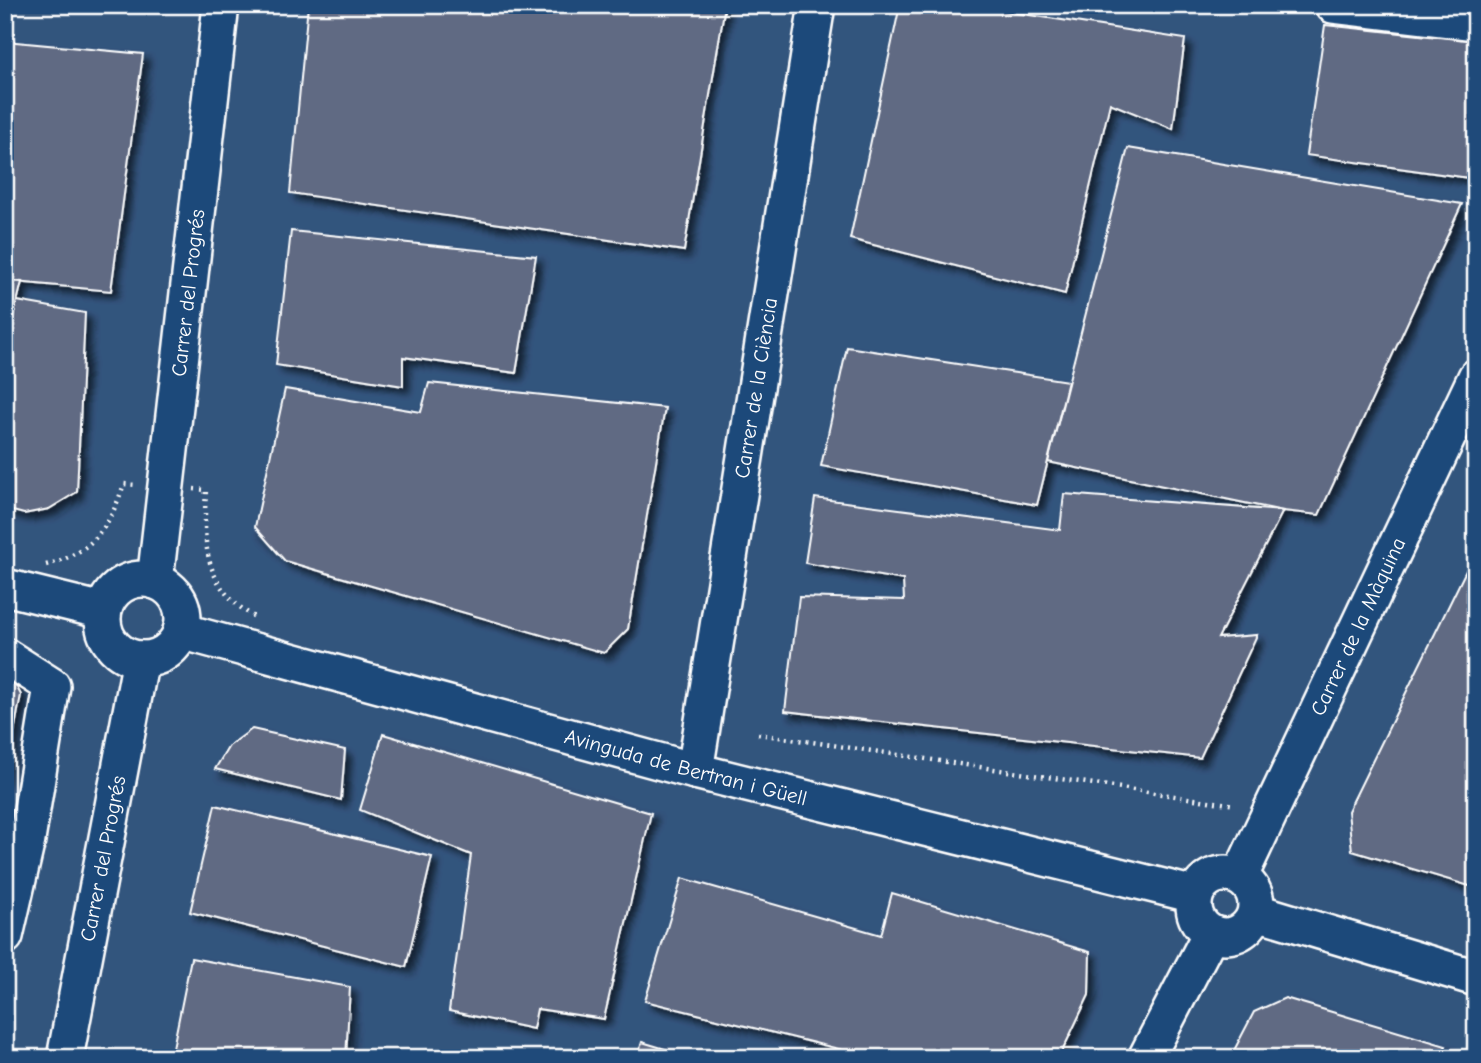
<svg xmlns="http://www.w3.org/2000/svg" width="1481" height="1063" font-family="'Comic Neue',sans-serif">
  <defs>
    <filter id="shadow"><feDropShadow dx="6" dy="6" stdDeviation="3.5" flood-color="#0009"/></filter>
  </defs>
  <rect width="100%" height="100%" fill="#1f4a7a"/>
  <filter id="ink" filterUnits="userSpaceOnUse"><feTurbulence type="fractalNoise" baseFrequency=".0143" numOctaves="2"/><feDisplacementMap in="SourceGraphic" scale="14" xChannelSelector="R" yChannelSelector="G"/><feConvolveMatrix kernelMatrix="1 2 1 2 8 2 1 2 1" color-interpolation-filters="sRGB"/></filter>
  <g filter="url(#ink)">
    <rect fill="#33547d" x="5" y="5" width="1471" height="1053"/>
    <g fill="#616a83" stroke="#fff" stroke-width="2" filter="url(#shadow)">
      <polygon points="308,5 725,5 684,251 290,193"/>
      <polygon points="900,5 965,5 1185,39 1173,129 1110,103 1065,294 850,239"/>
      <polygon points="1325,25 1476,41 1476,179 1306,155"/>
      <polygon points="5,41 143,54 111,291 5,281"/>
      <polygon points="1128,148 1462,204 1319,515 1283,511 1048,462"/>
      <polygon points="291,231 536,256 516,373 403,357 403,386 276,365"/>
      <polygon points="5,281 22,282 5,351"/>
      <polygon points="17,301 85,313 77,492 49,509 24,514 5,509 5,351"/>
      <polygon points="847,347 1068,381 1037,505 821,466"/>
      <polygon points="429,383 665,408 628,629 604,653 285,561 255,527 285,389 421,412"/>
      <polygon points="1064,494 1283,511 1218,638 1257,635 1200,758 785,711 799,597 904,600 903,580 805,563 815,498 1060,530"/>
      <polygon points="1476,550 1476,888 1352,851 1348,811"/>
      <polygon points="5,675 13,680 21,695 5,780"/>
      <polygon points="252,729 345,750 341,800 215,769 229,746"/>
      <polygon points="383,734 651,813 604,1019 537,1009 533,1029 449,1011 471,855 360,810"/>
      <polygon points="215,805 432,857 406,967 190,912"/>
      <polygon points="682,878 881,935 892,893 1090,952 1089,995 1059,1058 875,1058 645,1001"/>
      <polygon points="191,958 350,987 346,1058 171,1058"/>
      <polygon points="1285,998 1446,1046 1440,1058 1230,1058 1254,1012"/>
      <polygon points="642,1042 695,1058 637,1058"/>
    </g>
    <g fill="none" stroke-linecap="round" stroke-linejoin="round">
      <defs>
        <g id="minor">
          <polyline points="1333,5 1476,22"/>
          <circle cx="143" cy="619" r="40"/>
          <path id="s1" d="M 155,581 L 221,5"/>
          <polyline points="5,587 103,611"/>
          <path id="s2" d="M 181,631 L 695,771 L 1195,895"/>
          <polyline points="5,656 52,686 27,840 5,936"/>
          <path id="s3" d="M 695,771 L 817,5"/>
          <circle cx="1225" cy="905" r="31"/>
          <path id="s4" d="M 1240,876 L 1476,377"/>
          <polyline points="1257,912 1476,978"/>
          <path id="s5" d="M 65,1058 L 141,659"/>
          <polyline points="1146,1058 1211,933"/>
        </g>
      </defs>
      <use href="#minor" stroke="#fff" stroke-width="40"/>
      <g stroke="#fff" stroke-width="4.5" stroke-dasharray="2 5" stroke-linecap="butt">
        <path d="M 194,489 L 206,490 C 203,544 203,587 256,618"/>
        <path d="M 46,565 C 93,552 109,528 124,484 L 136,485"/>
        <polyline points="758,734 1235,805"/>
      </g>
      <use href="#minor" stroke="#1f4a7a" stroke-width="35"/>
    </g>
  </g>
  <g text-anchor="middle" stroke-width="5" stroke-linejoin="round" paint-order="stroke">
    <g font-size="21" fill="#fff" stroke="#1f4a7a">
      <text dy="7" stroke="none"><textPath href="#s1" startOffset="290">Carrer del Progrés</textPath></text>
      <text dy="7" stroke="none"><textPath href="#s3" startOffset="388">Carrer de la Ciència</textPath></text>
      <text dy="7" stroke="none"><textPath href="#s4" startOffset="276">Carrer de la Màquina</textPath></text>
      <text dy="7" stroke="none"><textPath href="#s2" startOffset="523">Avinguda de Bertran i Güell</textPath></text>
      <text dy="7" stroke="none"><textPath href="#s5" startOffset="203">Carrer del Progrés</textPath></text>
    </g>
  </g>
  <rect width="1481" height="1063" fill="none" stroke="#1f4a7a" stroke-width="28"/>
  <rect x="14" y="14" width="1453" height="1035" fill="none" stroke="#fff" stroke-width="2.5" filter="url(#ink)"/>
</svg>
